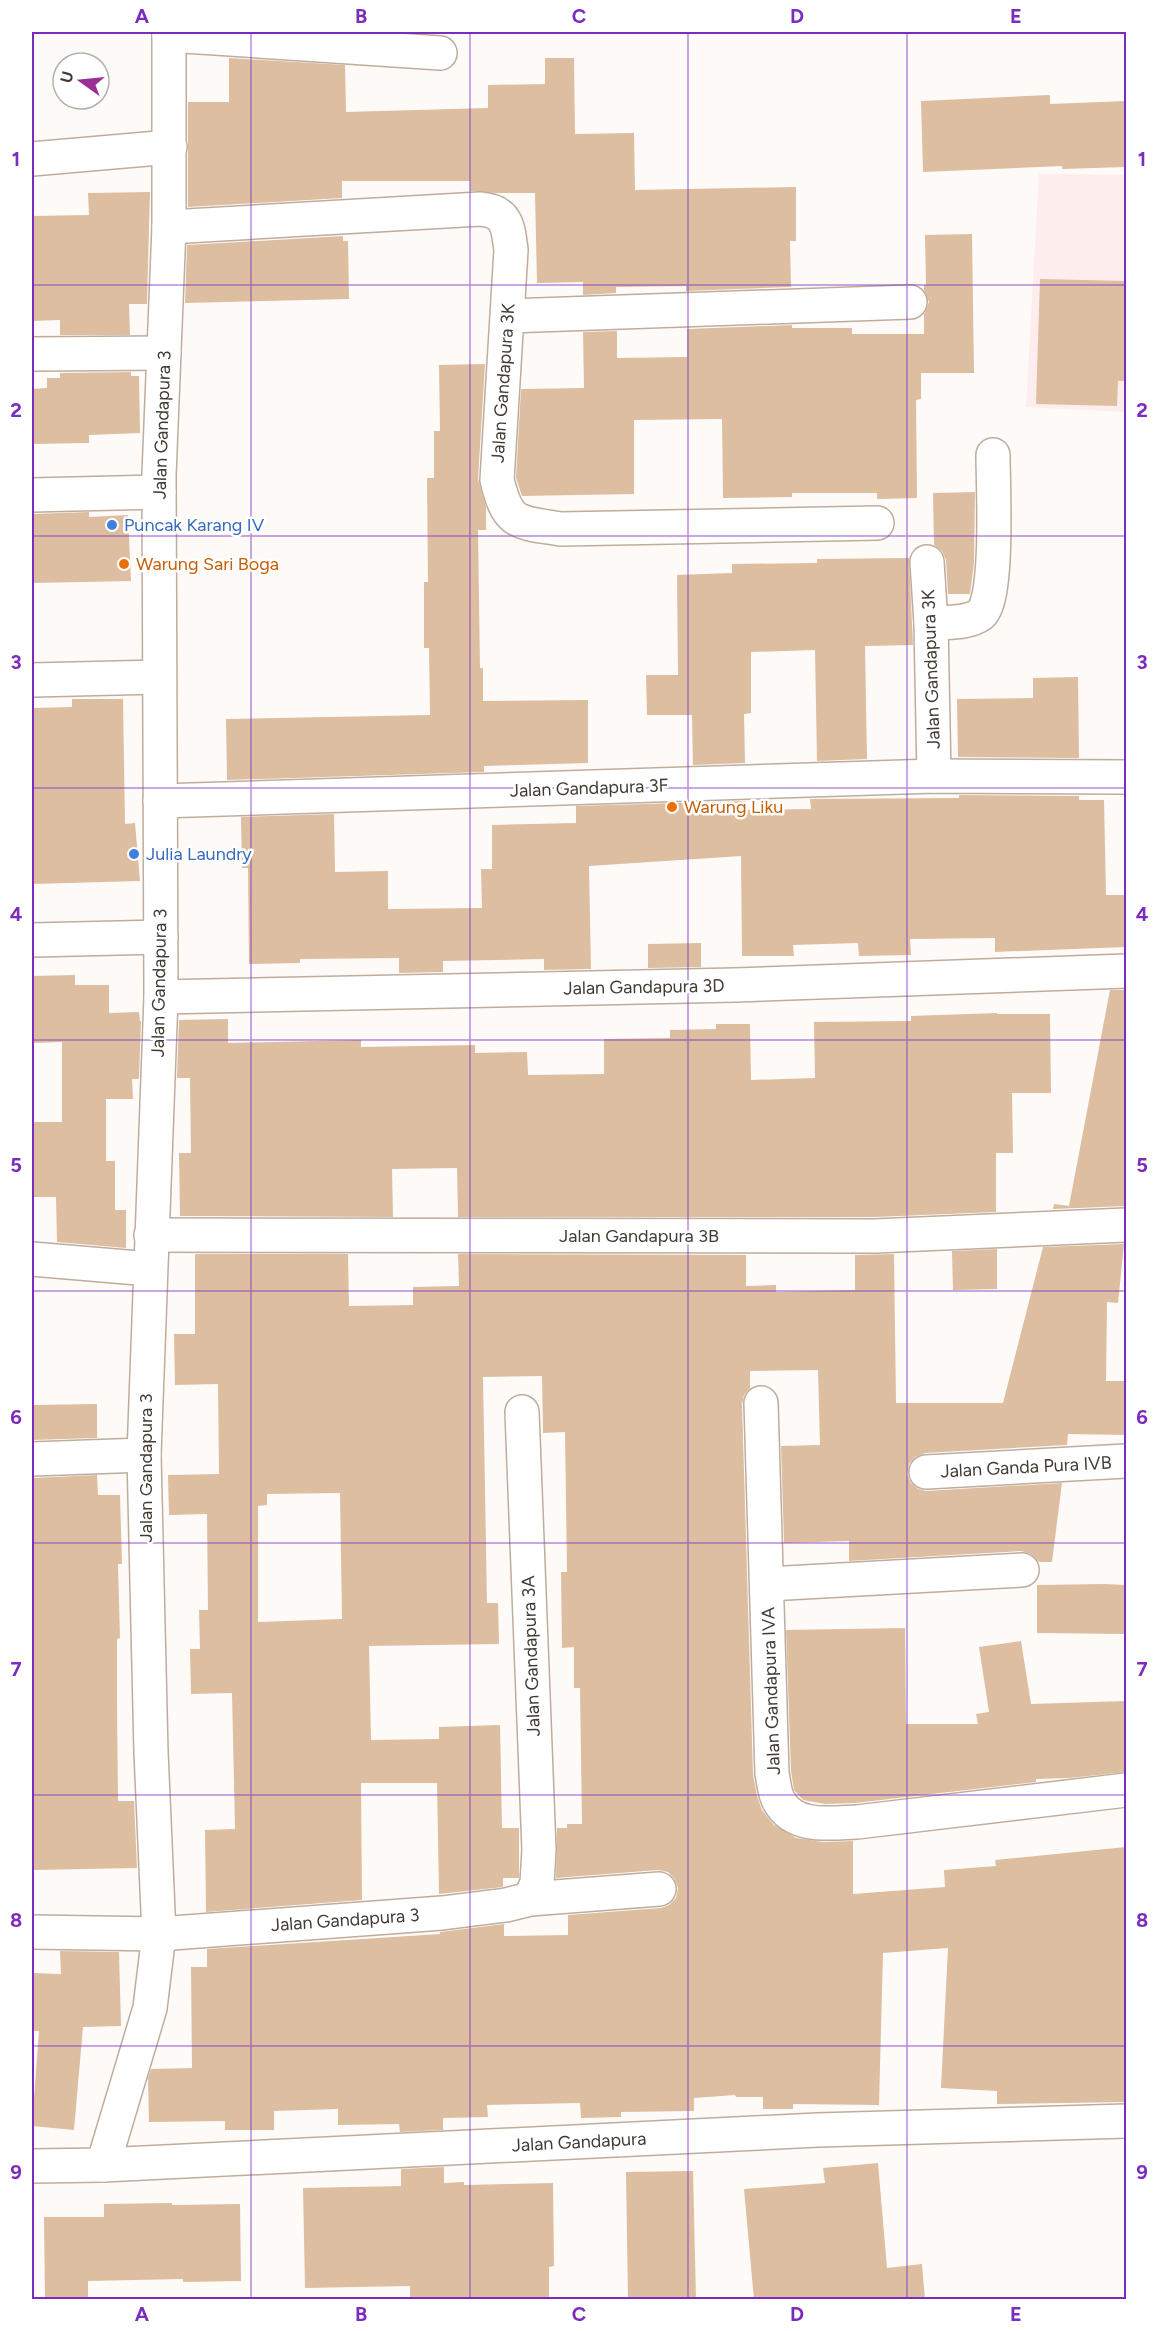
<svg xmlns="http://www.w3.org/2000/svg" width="1158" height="2331" font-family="Figtree,sans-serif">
  <rect width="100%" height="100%" fill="#fefaf7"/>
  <polygon fill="#fdedec" points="1039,174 1126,175 1126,412 1026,407"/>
  <g fill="#ddbea1" fill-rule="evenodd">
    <polygon points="229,58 345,65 346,112 488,108 488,85 545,84 545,58 574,58 575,134 634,133 635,190 796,187 796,241 790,241 791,287 686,291 686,286 616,287 616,293 583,295 583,282 537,283 535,193 497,193 470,191 470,181 342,181 342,198 188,207 188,102 229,102"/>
    <polygon points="1050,95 1050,104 1126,101 1126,167 1062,169 1062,166 923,172 921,101"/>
    <polygon points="150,192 147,304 129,304 130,335 60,335 60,320 32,321 32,216 89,215 88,193"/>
    <polygon points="972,234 974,373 921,373 921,399 916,400 917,498 877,499 877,493 792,493 792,497 723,498 722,419 634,420 634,494 522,496 516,478 521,389 584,388 583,332 617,331 617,358 687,357 687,329 792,325 792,328 852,328 852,334 924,334 924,314 929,302 924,290 924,285 926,285 925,235"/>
    <polygon points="343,236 343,241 348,241 349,299 185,303 187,245"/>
    <polygon points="1040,279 1126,281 1126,381 1118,381 1117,406 1036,404"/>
    <polygon points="485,364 478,479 486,507 486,530 478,530 480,668 483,668 483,701 588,700 588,763 484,766 484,772 227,780 226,719 430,715 429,648 424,648 424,582 428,582 427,478 434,478 434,431 440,431 439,365"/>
    <polygon points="131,372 131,376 139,376 140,433 89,435 89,443 32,444 32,389 47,388 47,378 60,378 60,373"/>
    <polygon points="975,492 974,563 970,594 948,594 946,560 942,551 934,545 933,493"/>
    <polygon points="89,512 89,517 128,515 131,581 32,583 32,514"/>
    <polygon points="909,558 913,645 865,646 867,759 817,761 815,650 751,652 751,713 744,714 745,763 693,765 692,715 647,715 646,675 678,675 677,575 732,573 732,564 817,563 817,559"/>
    <polygon points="1078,677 1079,758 958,757 957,699 1033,698 1033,678"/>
    <polygon points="72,699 123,699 125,824 135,823 140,881 32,884 32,708 72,707"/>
    <polygon points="959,795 1079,796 1079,800 1104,800 1106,895 1126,895 1126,947 995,952 995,938 910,939 911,955 859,956 858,943 793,945 794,956 742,956 741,856 589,866 591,969 544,970 544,959 443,961 443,972 399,973 399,958 300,959 300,963 249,964 248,868 242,868 241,817 334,814 335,872 388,871 388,909 482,908 481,869 492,869 492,825 576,823 576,806 746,801 746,810 811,809 810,799 959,798"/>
    <polygon points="701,943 701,967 648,968 648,944"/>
    <polygon points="75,975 75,985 109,985 109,1013 139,1012 140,1021 141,1021 139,1079 132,1079 133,1099 106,1099 106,1161 115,1161 115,1210 126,1210 126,1248 57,1242 56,1197 32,1197 32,1162 34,1162 33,1122 62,1122 62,1042 32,1043 32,976"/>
    <polygon points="1110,990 1126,990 1126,1206 1053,1209 1054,1204 1069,1206"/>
    <polygon points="997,1013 997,1014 1050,1014 1051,1093 1012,1093 1013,1153 996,1153 996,1212 875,1217 458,1217 457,1168 392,1169 393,1217 180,1216 179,1153 191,1153 190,1078 177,1078 179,1020 228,1019 228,1043 361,1040 361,1047 475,1045 475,1053 527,1052 528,1075 604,1074 604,1039 670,1038 670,1030 716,1029 716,1024 750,1024 751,1080 815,1078 814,1022 911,1021 911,1016"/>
    <path d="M 1124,1244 L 1118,1303 L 1107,1302 L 1106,1381 L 1126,1381 L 1126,1435 L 1068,1434 L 1067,1445 L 925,1453 L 915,1457 L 909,1464 L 907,1474 L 911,1483 L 918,1489 L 926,1491 L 1062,1483 L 1052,1562 L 1039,1562 L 1031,1554 L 1021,1551 L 849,1561 L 849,1541 L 784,1543 L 781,1446 L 820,1445 L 818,1370 L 750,1371 L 750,1388 L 744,1395 L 742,1404 L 753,1774 L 757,1796 L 762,1810 L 774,1825 L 796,1838 L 823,1842 L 853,1841 L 853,1894 L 945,1887 L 944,1870 L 996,1866 L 995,1860 L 1126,1847 L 1126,2102 L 997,2104 L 997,2091 L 941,2088 L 948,1948 L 883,1953 L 879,2105 L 793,2104 L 793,2109 L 763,2109 L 763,2097 L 736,2097 L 735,2095 L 694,2098 L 694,2111 L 621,2112 L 621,2117 L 581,2118 L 580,2103 L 487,2105 L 488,2117 L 443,2118 L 443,2130 L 400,2132 L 399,2124 L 338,2125 L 338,2109 L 274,2111 L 274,2130 L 225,2130 L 225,2121 L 149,2122 L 148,2078 L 151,2069 L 192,2068 L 191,1967 L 207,1967 L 207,1949 L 440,1934 L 440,1932 L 504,1924 L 504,1936 L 568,1935 L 568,1915 L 661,1908 L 669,1905 L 676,1898 L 678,1888 L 674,1878 L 668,1872 L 658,1870 L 556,1878 L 557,1828 L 567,1828 L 567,1824 L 582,1824 L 580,1688 L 574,1688 L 574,1647 L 562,1648 L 561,1572 L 567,1572 L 565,1432 L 543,1433 L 542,1376 L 483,1377 L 487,1603 L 498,1603 L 499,1644 L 369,1646 L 371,1740 L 439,1739 L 439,1727 L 500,1725 L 502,1828 L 519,1828 L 519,1878 L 503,1878 L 503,1887 L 439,1894 L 437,1783 L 361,1783 L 362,1900 L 206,1912 L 205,1830 L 235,1829 L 232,1693 L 191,1694 L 190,1649 L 200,1649 L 199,1610 L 208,1610 L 207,1514 L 169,1515 L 168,1475 L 219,1474 L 218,1384 L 175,1385 L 174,1334 L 195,1334 L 195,1254 L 348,1254 L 349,1306 L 413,1305 L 413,1287 L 459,1286 L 458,1254 L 746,1255 L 746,1286 L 776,1285 L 776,1292 L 855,1290 L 855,1255 L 894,1254 L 896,1403 L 1003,1403 L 1043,1247 ZM 340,1493 L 342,1619 L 258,1622 L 258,1506 L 267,1505 L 267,1494 Z"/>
    <polygon points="997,1249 997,1289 953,1290 952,1251"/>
    <polygon points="97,1404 97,1438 32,1440 32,1405"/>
    <polygon points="97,1475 98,1495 120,1495 122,1564 118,1564 120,1638 117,1639 117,1705 118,1801 134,1801 137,1868 32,1870 32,1478"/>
    <polygon points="1104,1584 1126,1585 1126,1634 1037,1633 1037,1585"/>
    <polygon points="905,1628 906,1724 978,1724 976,1714 989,1712 979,1647 1021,1641 1031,1704 1126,1701 1126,1772 1069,1778 1036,1779 1036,1782 855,1803 825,1804 803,1800 794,1790 791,1771 786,1630"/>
    <polygon points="60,1951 119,1952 121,2026 83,2027 74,2130 32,2126 39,2031 32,2031 32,1973 61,1974"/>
    <polygon points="878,2163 887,2268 922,2264 925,2300 754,2300 744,2189 825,2183 823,2168"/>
    <polygon points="444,2167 444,2183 464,2182 464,2185 553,2183 554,2266 549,2267 549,2300 410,2300 410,2286 305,2288 303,2188 401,2186 401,2169"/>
    <polygon points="693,2171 696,2300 628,2300 626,2172"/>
    <polygon points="172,2203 172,2205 240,2204 241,2281 183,2282 183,2279 88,2281 88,2300 45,2300 44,2217 104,2217 104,2204"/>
  </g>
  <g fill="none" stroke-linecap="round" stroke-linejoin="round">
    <defs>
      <g id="minor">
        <polyline points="169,35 440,53"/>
        <polyline points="32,159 170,147"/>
        <path d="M 169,227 L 480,209 C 507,211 508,226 511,250 L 497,480 C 508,525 517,522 561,529 L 877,523"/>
        <polyline points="508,316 910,302"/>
        <polyline points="32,354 164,353"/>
        <polyline points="32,495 159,492"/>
        <polyline points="927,562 931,623 934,776"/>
        <path d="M 931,623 C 946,622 968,624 981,614 C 999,599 993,483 993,455"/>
        <polyline points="32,680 159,677"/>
        <polyline points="160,801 934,776 1126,777"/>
        <polyline points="32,940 161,937"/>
        <polyline points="161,997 735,985 1126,971"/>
        <polyline points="151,1235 875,1236 1126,1225"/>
        <polyline points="32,1259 150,1269"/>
        <path d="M 761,1403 L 772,1773 C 774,1782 774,1793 779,1801 C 794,1829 829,1823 857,1822 L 1126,1790"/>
        <polyline points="522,1412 539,1850 537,1883 530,1899"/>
        <polyline points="32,1459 144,1455"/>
        <polyline points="926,1472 1126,1461"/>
        <polyline points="768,1584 1022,1570"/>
        <polyline points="32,1932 159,1934 442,1913 506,1905 530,1899 659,1889"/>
        <polyline points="103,2165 150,2008 159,1934 151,1752 144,1455 161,997 159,475 169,227 169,32"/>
        <polyline points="32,2166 103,2165 818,2130 1126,2121"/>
      </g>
    </defs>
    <use href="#minor" stroke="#bead9d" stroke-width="36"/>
    <use href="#minor" stroke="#fff" stroke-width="33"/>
  </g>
  <path fill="none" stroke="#7b2cbf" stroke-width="1.5" stroke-opacity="0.55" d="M 251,32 L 251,2300M 470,32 L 470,2300M 688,32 L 688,2300M 907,32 L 907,2300M 32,285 L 1126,285M 32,536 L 1126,536M 32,788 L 1126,788M 32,1040 L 1126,1040M 32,1291 L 1126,1291M 32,1543 L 1126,1543M 32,1795 L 1126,1795M 32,2046 L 1126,2046"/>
  <g fill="#3f7fe0" stroke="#fff" stroke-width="2">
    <circle cx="112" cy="525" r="6"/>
    <circle cx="134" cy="854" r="6"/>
  </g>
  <g fill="#e8710a" stroke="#fff" stroke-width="2">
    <circle cx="124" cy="564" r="6"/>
    <circle cx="672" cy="807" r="6"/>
  </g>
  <g text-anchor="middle" stroke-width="5" stroke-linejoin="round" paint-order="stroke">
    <g font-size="18" fill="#423b34" stroke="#fff">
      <text transform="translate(503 383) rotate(-86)" y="6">Jalan Gandapura 3K</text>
      <text transform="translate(162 425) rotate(-88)" y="6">Jalan Gandapura 3</text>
      <text transform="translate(931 669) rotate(-92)" y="6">Jalan Gandapura 3K</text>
      <text transform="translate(589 788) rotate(-2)" y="6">Jalan Gandapura 3F</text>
      <text transform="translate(159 983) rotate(-89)" y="6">Jalan Gandapura 3</text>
      <text transform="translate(644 987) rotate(-1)" y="6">Jalan Gandapura 3D</text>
      <text x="639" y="1242">Jalan Gandapura 3B</text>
      <text transform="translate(1026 1467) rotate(-3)" y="6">Jalan Ganda Pura IVB</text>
      <text transform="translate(146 1468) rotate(-90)" y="6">Jalan Gandapura 3</text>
      <text transform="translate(531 1656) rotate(-92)" y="6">Jalan Gandapura 3A</text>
      <text transform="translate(771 1691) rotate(-92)" y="6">Jalan Gandapura IVA</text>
      <text transform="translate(345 1920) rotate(-4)" y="6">Jalan Gandapura 3</text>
      <text transform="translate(579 2142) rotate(-3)" y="6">Jalan Gandapura</text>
    </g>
    <g font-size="18" fill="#366cbe" stroke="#fff" text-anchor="start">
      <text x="124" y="531">Puncak Karang IV</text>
      <text x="146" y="860">Julia Laundry</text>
    </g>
    <g font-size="18" fill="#c56008" stroke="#fff" text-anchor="start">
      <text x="136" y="570">Warung Sari Boga</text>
      <text x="684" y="813">Warung Liku</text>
    </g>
  </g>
  <rect width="1158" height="2331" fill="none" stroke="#ffffff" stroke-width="66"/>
  <g transform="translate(81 81) rotate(285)"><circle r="28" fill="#ffffff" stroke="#b3b1ae" stroke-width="1.5"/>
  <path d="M0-4.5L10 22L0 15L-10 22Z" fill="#993093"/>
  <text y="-9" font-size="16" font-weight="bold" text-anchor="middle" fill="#423b34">U</text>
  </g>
  <rect x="33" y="33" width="1092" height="2265" fill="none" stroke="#7b2cbf" stroke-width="2"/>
  <g font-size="20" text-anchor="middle" font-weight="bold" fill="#7b2cbf">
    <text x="142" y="23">A</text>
    <text x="361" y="23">B</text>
    <text x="579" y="23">C</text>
    <text x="797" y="23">D</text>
    <text x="1016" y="23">E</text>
    <text x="16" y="166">1</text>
    <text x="1142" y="166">1</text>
    <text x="16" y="417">2</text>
    <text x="1142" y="417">2</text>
    <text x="16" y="669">3</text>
    <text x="1142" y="669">3</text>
    <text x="16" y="921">4</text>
    <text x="1142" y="921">4</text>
    <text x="16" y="1172">5</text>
    <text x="1142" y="1172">5</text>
    <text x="16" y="1424">6</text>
    <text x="1142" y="1424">6</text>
    <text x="16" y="1676">7</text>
    <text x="1142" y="1676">7</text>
    <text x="16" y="1927">8</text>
    <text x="1142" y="1927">8</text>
    <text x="16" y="2179">9</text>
    <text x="1142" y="2179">9</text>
    <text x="142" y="2321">A</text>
    <text x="361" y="2321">B</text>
    <text x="579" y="2321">C</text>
    <text x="797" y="2321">D</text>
    <text x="1016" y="2321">E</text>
  </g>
</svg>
